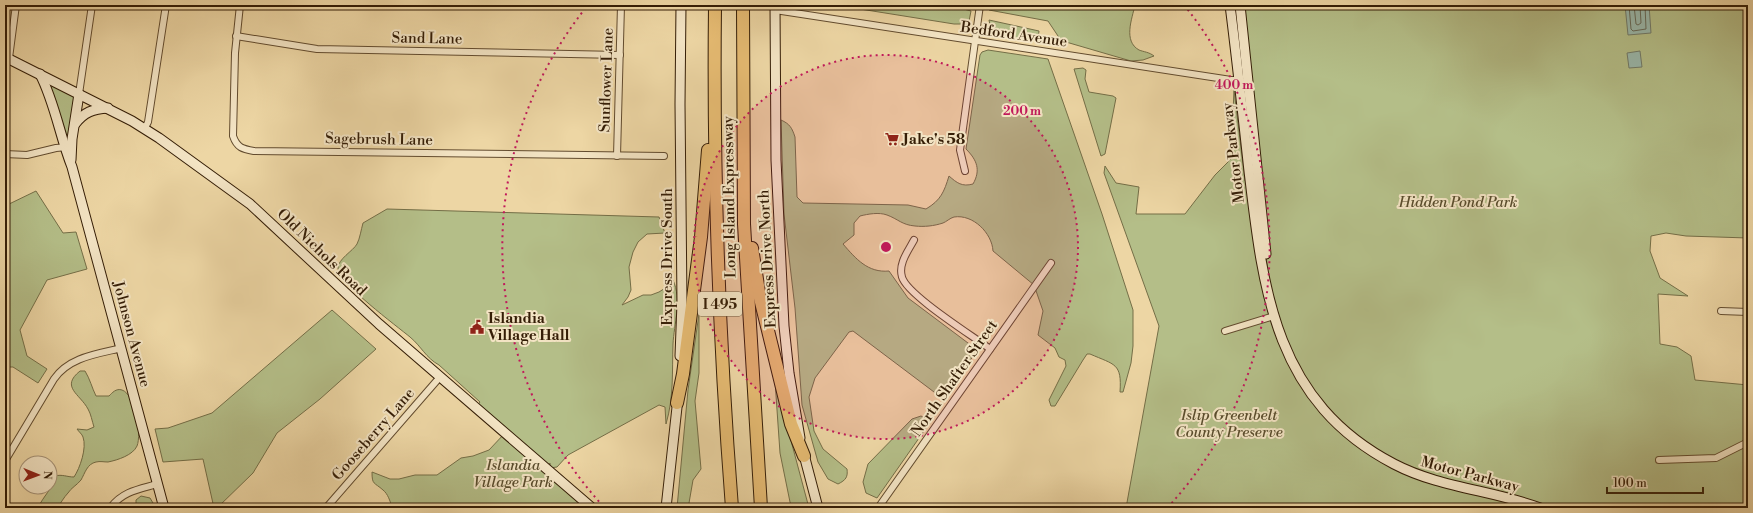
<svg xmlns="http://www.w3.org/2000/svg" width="1753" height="513" font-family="'Libre Bodoni',serif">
  <rect width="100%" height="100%" fill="#edd6a4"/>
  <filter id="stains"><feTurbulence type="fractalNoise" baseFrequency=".005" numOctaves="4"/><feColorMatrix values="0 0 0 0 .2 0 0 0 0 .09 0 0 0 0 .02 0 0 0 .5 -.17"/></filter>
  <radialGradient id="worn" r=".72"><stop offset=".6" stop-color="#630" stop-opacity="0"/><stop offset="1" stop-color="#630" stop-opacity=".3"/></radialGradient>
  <g fill="#b4be88" stroke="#746e47">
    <polygon points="835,5 949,5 971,11 969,21 962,24 954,24"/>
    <path d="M 989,5 L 1135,5 C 1132,19 1123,41 1139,50 C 1144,52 1149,52 1154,56 L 1143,60 L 1131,61 L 1066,42 L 1060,39 L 1048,21 L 989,10 Z"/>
    <polygon points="1240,5 1748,5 1748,238 1686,236 1666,233 1651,236 1650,251 1660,278 1688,296 1658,294 1660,344 1677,347 1691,356 1695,380 1748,385 1748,508 1126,508 1159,326 1104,173 1105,166 1116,183 1139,187 1136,214 1185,214 1215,175 1231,159 1234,90 1245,181 1250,183 1268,274"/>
    <path d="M 989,20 L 1039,31 L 1038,39 C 1024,42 1003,37 991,30 Z"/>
    <path d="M 988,50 L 1048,59 L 1102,214 L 1133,310 L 1133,346 L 1131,363 L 1123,392 L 1120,392 C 1122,363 1115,365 1090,354 L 1087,354 L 1083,360 L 1055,406 L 1051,406 L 1049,400 L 1066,366 L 1065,360 L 1059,357 L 1055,348 L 1038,335 L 1043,311 L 1034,285 L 993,251 C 992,233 973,214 954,217 C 950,218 946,222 943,223 C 934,226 924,227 915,226 C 902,225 898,219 887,215 C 879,212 868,214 860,216 L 854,223 L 854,235 L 843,244 C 856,259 868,273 889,271 L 908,298 L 972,346 L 974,350 L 974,355 L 945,395 L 938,395 L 853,331 L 849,332 L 815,378 L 809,397 L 814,431 L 823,449 L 847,469 C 848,477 846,480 838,484 L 828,479 L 818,462 L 802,405 L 795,308 L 784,214 L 781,120 C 790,124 792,128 795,137 L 797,197 L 803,203 L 908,205 L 926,209 C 941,200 944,192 949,176 C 957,183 962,187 973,184 C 981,170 977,160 966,149 L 980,55 L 982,52 Z"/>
    <polygon points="1083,68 1086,70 1085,79 1089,92 1113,96 1116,98 1105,154 1101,156 1074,69"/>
    <polygon points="41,75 78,94 71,138 64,146"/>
    <polygon points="36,191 63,233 76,232 87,269 47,280 20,330 27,356 47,369 38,383 13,367 5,367 5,206"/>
    <path d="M 387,209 L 659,217 L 665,233 L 647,234 L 638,242 L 633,252 L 629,267 L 631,290 L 628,297 L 622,305 L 643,295 L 651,295 L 659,292 L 670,285 L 673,280 C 682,300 674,324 673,344 C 672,371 674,397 666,424 L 665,407 L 659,405 L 568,455 L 557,467 L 550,468 L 550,463 L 547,467 L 582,498 L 575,508 L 389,508 L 392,507 C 390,501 388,494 383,490 C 374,482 372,485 372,472 L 390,479 L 399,479 L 415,475 L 437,475 L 461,458 L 473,456 L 489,450 L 505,433 L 476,407 L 480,402 L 439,365 C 426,358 421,346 410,337 C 398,327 337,282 338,268 C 338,259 353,251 357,244 C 360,238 361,230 363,223 Z"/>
    <polygon points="332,310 376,349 320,399 277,433 253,473 217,508 214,508 203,459 163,462 155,429 168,428 212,413"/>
    <polygon points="699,314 699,373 695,401 701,469 693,480 689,503 690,508 677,508 688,390"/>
    <path d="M 80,371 L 85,371 C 90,379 92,388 96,396 L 109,396 C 112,393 116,388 122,390 C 135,394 142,434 137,446 C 133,455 118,460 108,462 C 104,462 100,461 96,462 C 87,464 85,473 81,480 C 77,485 71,488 68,493 C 64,497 61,503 57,508 L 38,508 C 43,496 53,489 55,476 C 62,474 67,477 74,477 C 80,468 87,448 83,437 C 82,434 79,432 77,429 L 87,430 L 94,427 C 92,421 91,414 88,409 C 80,394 60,387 80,371 Z"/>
    <polygon points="775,381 809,508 792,508 790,502 780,453"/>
    <polygon points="921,416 931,421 877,498 866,493 863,482 868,464 912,419"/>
    <polygon points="141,496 150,498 156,508 141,508 136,504 136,500"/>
  </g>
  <g fill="#9ab8ab" stroke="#717a69">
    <polygon points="1625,5 1649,5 1651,33 1628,35"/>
    <polygon points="1640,51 1642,67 1629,68 1627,53"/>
  </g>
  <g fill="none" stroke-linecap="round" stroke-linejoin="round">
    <g stroke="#676a58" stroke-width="1">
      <polyline points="1629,5 1631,29 1633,31 1646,29 1645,5"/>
      <polyline points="1634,5 1636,24 1638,25 1641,23 1640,5"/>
    </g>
    <defs>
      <g id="street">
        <path d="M 240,5 L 235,53 L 233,136 C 237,148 243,149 254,151 L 664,156"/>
        <polyline points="775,10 1231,80 1241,80"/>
        <polyline points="236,36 317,49 620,55"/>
        <polyline points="9,58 16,5"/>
        <polyline points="79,94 92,5"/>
        <polyline points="145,128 148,122 166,5"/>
        <polyline points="5,154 27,155 56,148 67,147"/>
        <polyline points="617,156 621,5"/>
        <polyline points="965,171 960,150 980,5"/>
        <path d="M 914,240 C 908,251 898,264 902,277 C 907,295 973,336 990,349"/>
        <polyline points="1721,311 1748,312"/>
        <polyline points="1225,331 1274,316"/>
        <polyline points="1659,460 1716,458 1748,442"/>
        <path d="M 5,461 L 54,379 C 69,357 97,354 122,348"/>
        <path d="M 111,507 C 123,491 140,489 157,484"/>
        <polyline points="326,508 440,377"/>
        <polyline points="878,508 1051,263"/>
      </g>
      <g id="secondary">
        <polyline points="775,5 776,160 784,326 789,373 800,438"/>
        <path d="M 1230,5 C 1237,60 1243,116 1249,171 C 1263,291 1275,402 1394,464 C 1440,488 1492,490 1540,508"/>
        <polyline points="1240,5 1266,254"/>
        <polyline points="5,57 132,121 159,138 250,204 379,324 592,508"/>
        <path d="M 40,74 C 55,103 60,137 72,167 L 164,508"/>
        <path d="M 75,124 C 84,112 93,109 108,108"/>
        <polyline points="71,160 72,139 79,94"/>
        <polyline points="680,356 682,303 680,104 681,5"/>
        <polyline points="803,451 818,508"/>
        <polyline points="666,508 678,398"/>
      </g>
      <g id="highway">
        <path d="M 715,5 C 713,173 719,341 732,508"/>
        <polyline points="743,5 744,224 761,508"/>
        <polyline points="752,248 760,298 791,424 804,456"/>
        <polyline points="677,403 683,374 701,237 708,150"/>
      </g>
    </defs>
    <use href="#street" stroke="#624b2e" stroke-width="8"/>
    <use href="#secondary" stroke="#341d06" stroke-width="11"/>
    <use href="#highway" stroke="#341d06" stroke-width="14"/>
    <use href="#street" stroke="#f3e4c4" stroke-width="6"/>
    <use href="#secondary" stroke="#f3e4c4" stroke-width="9"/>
    <use href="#highway" stroke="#e6bb72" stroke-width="12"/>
  </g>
  <circle cx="886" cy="247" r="192" fill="#c2185b" fill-opacity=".12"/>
  <g fill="none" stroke="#c2185b" stroke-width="2" stroke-dasharray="2 4">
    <circle cx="886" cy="247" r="192"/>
    <path d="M603 506A384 384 0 0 1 588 5M1184 5A384 384 0 0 1 1169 506"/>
  </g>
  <defs>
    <symbol id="supermarket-bare" viewBox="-9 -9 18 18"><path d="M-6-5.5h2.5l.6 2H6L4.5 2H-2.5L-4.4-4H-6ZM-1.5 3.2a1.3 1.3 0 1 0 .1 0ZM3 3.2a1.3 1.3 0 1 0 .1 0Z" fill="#8f2418" stroke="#f3e4c4" stroke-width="2.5" paint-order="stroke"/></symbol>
    <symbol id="civic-bare" viewBox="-9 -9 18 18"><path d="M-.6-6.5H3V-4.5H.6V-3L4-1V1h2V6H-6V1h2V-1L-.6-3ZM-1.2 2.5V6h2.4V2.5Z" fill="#8f2418" stroke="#f3e4c4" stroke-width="2.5" paint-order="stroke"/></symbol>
  </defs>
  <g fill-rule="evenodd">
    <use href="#supermarket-bare" x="882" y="129" width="20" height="20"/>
    <use href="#civic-bare" x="467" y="317" width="20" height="20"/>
  </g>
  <g text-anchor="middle" stroke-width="4" stroke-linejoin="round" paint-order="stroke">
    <rect fill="#f3e4c4" stroke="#6d593f" stroke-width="1" x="698" y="292" width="44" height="24" rx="3"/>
    <g font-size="14" font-weight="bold" fill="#341d06">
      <text x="720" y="309">I 495</text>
    </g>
    <g font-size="15" fill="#341d06" stroke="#f3e4c4">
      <text transform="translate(1014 34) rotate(8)" y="5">Bedford Avenue</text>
      <text transform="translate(427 38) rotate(1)" y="5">Sand Lane</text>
      <text transform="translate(606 80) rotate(-88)" y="5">Sunflower Lane</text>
      <text transform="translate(379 139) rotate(1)" y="5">Sagebrush Lane</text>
      <text transform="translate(1233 153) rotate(-97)" y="5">Motor Parkway</text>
      <text transform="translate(729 197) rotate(-91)" y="5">Long Island Expressway</text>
      <text transform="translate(322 252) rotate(44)" y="5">Old Nichols Road</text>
      <text transform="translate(667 257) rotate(-90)" y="5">Express Drive South</text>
      <text transform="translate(767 259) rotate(-93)" y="5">Express Drive North</text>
      <text transform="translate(132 334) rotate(75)" y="5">Johnson Avenue</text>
      <text transform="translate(954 378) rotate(-55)" y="5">North Shafter Street</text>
      <text transform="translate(373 434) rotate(-49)" y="5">Gooseberry Lane</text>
      <text transform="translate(1470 474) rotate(15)" y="5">Motor Parkway</text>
    </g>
    <g font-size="15" font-weight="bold" fill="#341d06" stroke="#f3e4c4" text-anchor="start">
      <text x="903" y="144">Jake's 58</text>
      <text x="488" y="323">Islandia<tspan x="488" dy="17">Village Hall</tspan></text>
    </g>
    <g font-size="15" font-style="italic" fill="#5a4d2d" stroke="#f3e4c4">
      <text x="1458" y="207">Hidden Pond Park</text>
      <text x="1229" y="420">Islip Greenbelt<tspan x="1229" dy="17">County Preserve</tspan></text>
      <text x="513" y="470">Islandia<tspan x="513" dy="17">Village Park</tspan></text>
    </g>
  </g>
  <circle cx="886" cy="247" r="6" fill="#c2185b" stroke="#f3e4c4" stroke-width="2"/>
  <g font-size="12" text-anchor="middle" font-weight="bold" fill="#c2185b" stroke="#f3e4c4" stroke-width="4" stroke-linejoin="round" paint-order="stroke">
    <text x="1234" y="89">400 m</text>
    <text x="1022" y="115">200 m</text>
  </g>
  <rect width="1753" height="513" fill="none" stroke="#edd6a4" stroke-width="20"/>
  <rect x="6" y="6" width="1741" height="501" fill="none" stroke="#341d06" stroke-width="2"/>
  <rect x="10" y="10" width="1733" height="493" fill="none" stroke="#341d06"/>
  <g transform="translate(38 475) rotate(91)"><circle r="19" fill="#f3e4c4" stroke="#a79478"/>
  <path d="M0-3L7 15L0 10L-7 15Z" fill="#8f2418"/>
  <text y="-6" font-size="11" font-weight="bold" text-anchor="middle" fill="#341d06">N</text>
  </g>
  <path d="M1607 487v6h96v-6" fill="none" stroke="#341d06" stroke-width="2"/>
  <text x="1613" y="487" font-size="12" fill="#341d06" stroke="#f3e4c4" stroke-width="3" paint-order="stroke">100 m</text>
  <rect width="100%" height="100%" filter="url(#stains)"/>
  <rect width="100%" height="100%" fill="url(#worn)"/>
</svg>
